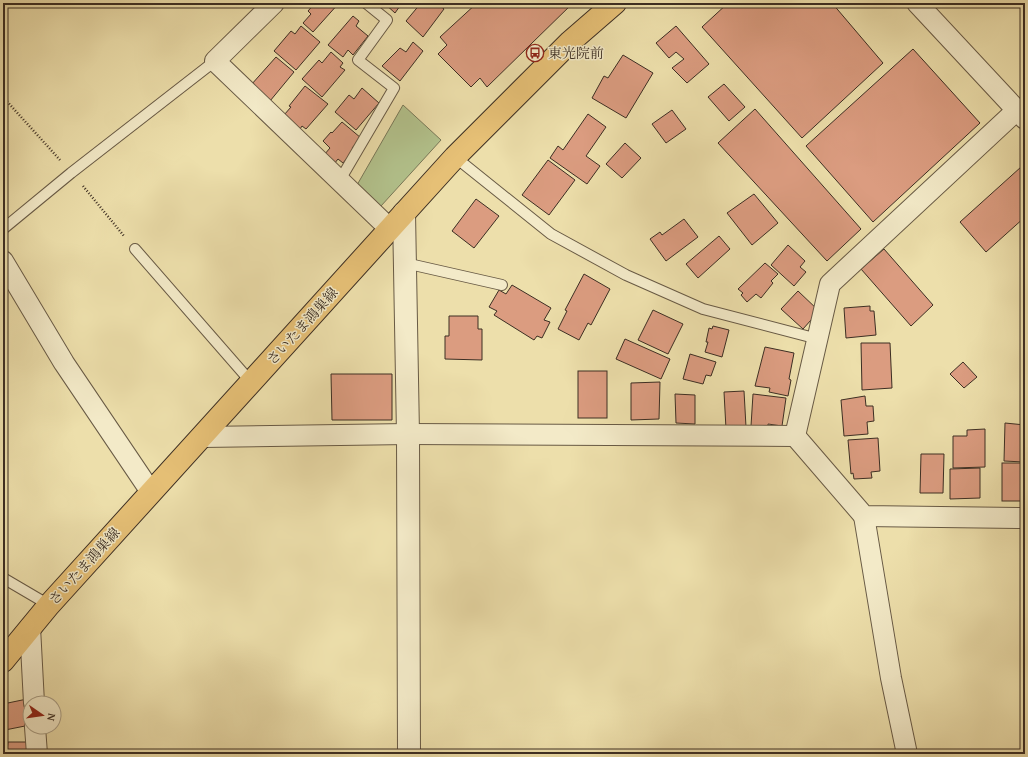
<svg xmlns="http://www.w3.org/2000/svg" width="1028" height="757" font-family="'Gentium Book Plus','Noto Serif JP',serif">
  <rect width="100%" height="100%" fill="#eddfab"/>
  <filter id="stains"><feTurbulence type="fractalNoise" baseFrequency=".005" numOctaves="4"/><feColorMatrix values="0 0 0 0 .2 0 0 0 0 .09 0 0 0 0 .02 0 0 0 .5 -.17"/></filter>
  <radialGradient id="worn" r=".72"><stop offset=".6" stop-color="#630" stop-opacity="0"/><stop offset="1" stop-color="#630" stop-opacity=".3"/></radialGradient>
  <polygon fill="#b3c38d" stroke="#787858" points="403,105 441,140 381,206 357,185"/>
  <g fill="#db9c80" stroke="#3c2e23">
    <polygon points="315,3 339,3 313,32 303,23 311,14 308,11"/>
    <polygon points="384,3 402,3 395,13"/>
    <polygon points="421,3 437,3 444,9 423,37 406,21"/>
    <polygon points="477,3 573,3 487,87 480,78 471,87 438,54 447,45 440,37"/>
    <polygon points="728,3 832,3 883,63 802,138 702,27"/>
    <polygon points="353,16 359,21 356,26 368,36 353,55 348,50 343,57 328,45"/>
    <polygon points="301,26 320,42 296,70 274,51 291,31 295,34"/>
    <polygon points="676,26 709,64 687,83 672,68 684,59 676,52 669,58 656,43"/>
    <polygon points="413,42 423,51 400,81 382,66 400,48 406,52"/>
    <polygon points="913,49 980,123 873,222 806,146"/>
    <polygon points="331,52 343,63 340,67 345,70 322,97 302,79 319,60 322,63"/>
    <polygon points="623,55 653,73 626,118 592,98 604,76 608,78"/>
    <polygon points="276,57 294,72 270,101 251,85"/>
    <polygon points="724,84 745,107 729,121 708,97"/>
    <polygon points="305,86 328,104 306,129 302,126 300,129 284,115 291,107 289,106"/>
    <polygon points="362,88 379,103 356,130 335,112 349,95 354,99"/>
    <polygon points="755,109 861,229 827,261 718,143"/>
    <polygon points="672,110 686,129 666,143 652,124"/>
    <polygon points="588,114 606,127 586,156 600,166 587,184 550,158 558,146 563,150"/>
    <polygon points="342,122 361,138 352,148 354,150 343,163 338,159 334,164 324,155 330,148 323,141 331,132 332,133"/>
    <polygon points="625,143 641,158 622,178 606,164"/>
    <polygon points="548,160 575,180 549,215 522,195"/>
    <polygon points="1021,167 1025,171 1025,217 986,252 960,222"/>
    <polygon points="754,194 778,223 752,245 727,213"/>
    <polygon points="476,199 499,216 474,248 452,231"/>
    <polygon points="684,219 698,237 666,261 650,239 660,232 662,235"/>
    <polygon points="719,236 730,249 698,278 686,264"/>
    <polygon points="788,245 805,261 800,267 806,272 794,286 771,265"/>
    <polygon points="884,249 933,305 911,326 861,269"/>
    <polygon points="765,263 778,274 771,281 773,283 761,298 756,294 747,302 741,295 743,293 738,289"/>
    <polygon points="584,274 610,289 591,325 588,323 579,340 558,329 567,311 565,310"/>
    <polygon points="512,285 551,308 544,320 550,322 542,338 537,336 534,340 494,315 497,311 489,307 499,290 506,294"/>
    <polygon points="798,291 819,311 803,329 781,309"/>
    <polygon points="870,306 870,311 874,311 876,335 846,338 844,308"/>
    <polygon points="653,310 683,324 668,354 638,340"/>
    <polygon points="449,316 478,316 478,329 482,329 482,360 445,359 445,336 449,336"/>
    <polygon points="713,326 729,330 722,357 705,352 708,342 706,342 709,328 712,329"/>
    <polygon points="625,339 670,359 661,379 616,359"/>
    <polygon points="861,343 890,343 892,388 862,390"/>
    <polygon points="765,347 794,353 789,379 791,380 788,396 769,392 770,388 755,386"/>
    <polygon points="690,354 716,362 711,376 706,375 703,384 683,379"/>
    <polygon points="963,362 977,377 964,388 950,374"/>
    <rect x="578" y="371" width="29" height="47"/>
    <polygon points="331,374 392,374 392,420 332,420"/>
    <polygon points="660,382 659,419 631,420 631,383"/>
    <polygon points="744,391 746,427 726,429 724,392"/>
    <polygon points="675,394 695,395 695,424 676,423"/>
    <polygon points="753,394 786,398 782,426 768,424 768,428 751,426"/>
    <polygon points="865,396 866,406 873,406 874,421 867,422 868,434 844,436 841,400"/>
    <polygon points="1005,423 1025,425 1024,462 1004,461"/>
    <polygon points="985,429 985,467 953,468 953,436 967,436 967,430"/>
    <polygon points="878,438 880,471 871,472 872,478 854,479 853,473 851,474 848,440"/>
    <polygon points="921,454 944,454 943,493 920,493"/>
    <rect x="1002" y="463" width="23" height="38"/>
    <polygon points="980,468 980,498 950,499 950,469"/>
    <polygon points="27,699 30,713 30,725 5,730 3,704"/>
    <polygon points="8,742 31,742 31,754 3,754 3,752 7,751"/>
  </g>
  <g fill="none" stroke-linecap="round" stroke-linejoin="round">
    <defs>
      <g id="service">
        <polyline points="455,157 551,234 626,275 703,309 818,339"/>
        <polyline points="340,180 394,88 358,60 387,20 366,3"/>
        <polyline points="3,229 71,173 215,61"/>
        <polyline points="135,249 251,382"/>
        <polyline points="405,263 502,285"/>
        <polyline points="3,578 49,605"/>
      </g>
      <g id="minor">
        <polyline points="274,3 215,61 390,229"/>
        <polyline points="917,3 1025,119"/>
        <polyline points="3,261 64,363 151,492"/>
        <polyline points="795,436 830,284 1017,110"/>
        <polyline points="202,437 408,434 795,436 864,516 1025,518"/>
        <polyline points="864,516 891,678 907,754"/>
        <polyline points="30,627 34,703"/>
        <polyline points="35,727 37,754"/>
      </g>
      <polyline id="tertiary" points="404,213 408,434 409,754"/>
      <polyline id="primary" points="3,661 49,605 455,157 570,42 615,3"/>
    </defs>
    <use href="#service" stroke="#685a45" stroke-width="12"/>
    <use href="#minor" stroke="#685a45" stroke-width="22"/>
    <use href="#tertiary" stroke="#685a45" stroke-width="24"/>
    <use href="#primary" stroke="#3c2e23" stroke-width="24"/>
    <g stroke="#3c2e23" stroke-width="2.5" stroke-dasharray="1 2" stroke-linecap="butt">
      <polyline points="3,97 60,160"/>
      <polyline points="83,186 124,236"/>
    </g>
    <use href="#service" stroke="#f3eac8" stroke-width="10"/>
    <use href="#minor" stroke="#f3eac8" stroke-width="20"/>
    <use href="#tertiary" stroke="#f3eac8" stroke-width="22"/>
    <use href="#primary" stroke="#e6c076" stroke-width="22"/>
  </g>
  <defs>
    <symbol id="bus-ring" viewBox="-11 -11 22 22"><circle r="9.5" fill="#f3eac8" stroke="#8f2418" stroke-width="1.5"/><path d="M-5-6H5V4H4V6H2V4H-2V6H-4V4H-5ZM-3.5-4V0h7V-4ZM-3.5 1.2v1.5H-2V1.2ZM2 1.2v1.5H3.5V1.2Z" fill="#8f2418"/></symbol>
  </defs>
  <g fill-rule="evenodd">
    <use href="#bus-ring" x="525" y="43" width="20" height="20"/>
  </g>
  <g text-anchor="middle" stroke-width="3" stroke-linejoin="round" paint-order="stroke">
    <g font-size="14" fill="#3c2e23" stroke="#f3eac8" text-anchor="start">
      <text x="548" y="58">東光院前</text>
    </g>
    <g font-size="14" fill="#3c2e23" stroke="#f3eac8">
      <text transform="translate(302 326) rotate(-48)" y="5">さいたま鴻巣線</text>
      <text transform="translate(84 566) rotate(-48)" y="5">さいたま鴻巣線</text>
    </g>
  </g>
  <rect width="1028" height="757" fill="none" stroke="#eddfab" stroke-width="16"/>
  <rect x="4" y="4" width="1020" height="749" fill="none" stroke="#3c2e23" stroke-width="2"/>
  <rect x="8" y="8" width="1012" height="741" fill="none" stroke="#3c2e23"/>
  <g transform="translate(42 715) rotate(103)"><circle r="19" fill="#f3eac8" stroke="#aa9f86"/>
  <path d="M0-3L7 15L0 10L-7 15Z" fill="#8f2418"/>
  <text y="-6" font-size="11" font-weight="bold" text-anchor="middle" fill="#3c2e23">N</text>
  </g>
  <rect width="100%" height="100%" filter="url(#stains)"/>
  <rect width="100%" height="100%" fill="url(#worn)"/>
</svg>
